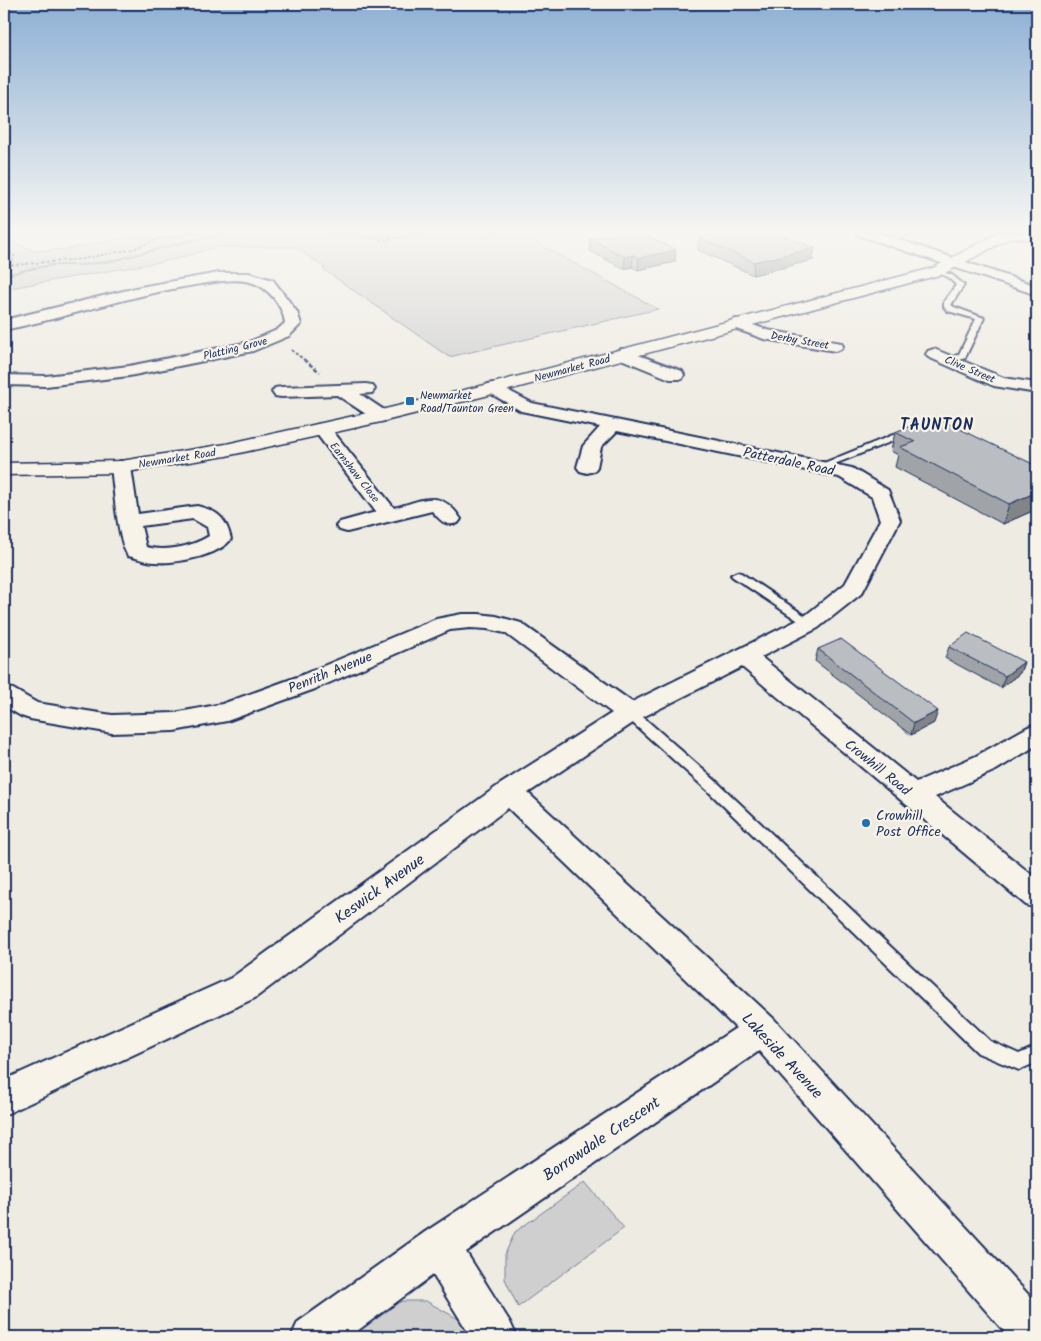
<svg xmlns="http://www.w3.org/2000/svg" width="1041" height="1341" font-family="Kalam,sans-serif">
  <rect width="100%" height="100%" fill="#eeebe2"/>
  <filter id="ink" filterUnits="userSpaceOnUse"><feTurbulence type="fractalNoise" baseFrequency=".02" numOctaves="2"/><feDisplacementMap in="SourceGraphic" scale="10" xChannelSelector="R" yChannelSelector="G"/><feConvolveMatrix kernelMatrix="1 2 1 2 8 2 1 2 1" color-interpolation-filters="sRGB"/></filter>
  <g filter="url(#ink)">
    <g fill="#cfcfcf" stroke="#757f96">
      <polygon points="156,232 546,232 524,236 658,309 449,357 323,269 325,268 295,247 217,247 172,260 4,289 4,242 9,241 36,251 67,249"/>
      <polygon points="585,1182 624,1228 518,1307 505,1279 505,1254 515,1232"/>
      <polygon points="403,1301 426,1301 462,1321 472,1337 341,1337 379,1309"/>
    </g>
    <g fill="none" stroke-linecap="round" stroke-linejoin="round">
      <g fill="#6e7992" fill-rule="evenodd">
        <polygon points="231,232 239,232 184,243 112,262 81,266 53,266 29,270 4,277 4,275 29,268 53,264 81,264 112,260 184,241"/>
        <polygon points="310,232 385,235 399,232 407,232 385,237 312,233"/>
      </g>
      <defs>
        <g id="lane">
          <polygon points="904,232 914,232 888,241 883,240"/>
          <polygon points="936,270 952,275 964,285 951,305 954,307 984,318 965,358 950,363 946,361 959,354 976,319 948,311 944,307 944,302 956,285 948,277 936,272"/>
          <polygon points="910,428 915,431 913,433 822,469 819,470 814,467"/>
          <polygon points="737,572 741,573 816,623 810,627 806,626 733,577 731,575"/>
          <polygon points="630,709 635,710 717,782 990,1041 1019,1054 1037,1046 1037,1062 1019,1070 978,1053 707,790 625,716 623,713 625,710"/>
        </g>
        <g id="street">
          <polygon points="857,232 876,232 1037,286 1037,295 858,235"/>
          <path d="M 219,273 L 249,273 L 273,280 L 297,312 L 301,324 L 289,336 L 253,351 L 129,376 L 46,386 L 4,385 L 4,375 L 46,376 L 129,366 L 249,342 L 277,330 L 285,323 C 283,305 267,286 250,282 C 235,278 216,282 201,284 C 134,294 70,317 4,330 L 4,320 L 140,287 Z"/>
          <polygon points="736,319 767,330 841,343 843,346 841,349 835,351 764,339 731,327 728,324 731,321"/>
          <polygon points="622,349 682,371 684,375 682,379 670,379 616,357 614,354 616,351"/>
          <polygon points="934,349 1004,378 1037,383 1037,393 994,386 928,357 926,354 928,351"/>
          <polygon points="494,383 532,403 852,468 888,490 900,520 862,593 818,628 761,657 916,782 976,756 1028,727 1037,724 1037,745 996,770 935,797 1037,879 1037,908 1026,905 742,667 639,719 528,793 774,1019 1037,1304 1037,1337 1009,1337 759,1051 466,1252 510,1322 517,1337 471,1337 433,1275 349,1337 291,1337 298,1322 425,1232 736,1028 508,808 255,998 4,1115 4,1080 231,978 499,785 612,713 505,633 487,629 470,628 450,630 315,689 227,721 174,731 112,733 30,719 21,716 4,706 4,687 13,689 37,703 112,715 174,713 222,704 297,677 436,619 462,614 479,614 496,616 521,623 632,702 802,618 845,584 880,520 872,497 839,477 617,431 601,447 597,467 594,471 587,473 580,471 577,467 583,446 600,427 521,411 488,392 485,388 488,384"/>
          <polygon points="366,384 372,385 375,389 372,393 360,394 387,412 390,416 387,420 381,421 375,420 337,395 281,397 275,396 272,392 275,388 281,387"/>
          <path d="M 322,424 L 328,425 L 394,508 C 425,500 440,488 461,519 L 458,523 C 445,527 440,520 432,511 L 347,532 L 340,530 L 336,526 L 340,522 L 376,512 L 313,429 L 316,425 Z"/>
          <path d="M 121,461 L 128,463 L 131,467 L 138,514 L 197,506 C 218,511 226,518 231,539 C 219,556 175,564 155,562 C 146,562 137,558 128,556 C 117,539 114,489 111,467 L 114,463 ZM 193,519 L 207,527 L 209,536 C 191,547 166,552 146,547 L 141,526 Z"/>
        </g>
        <polygon id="secondary" points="1000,232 1016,233 1014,236 943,274 501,392 381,422 226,456 121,473 4,475 4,463 121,461 226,444 381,410 489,384 933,268"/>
        <polygon id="highway" points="996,232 1037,233 1037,241 1003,236 998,235"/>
      </defs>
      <use href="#lane" stroke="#1b2f5e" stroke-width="4"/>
      <use href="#street" stroke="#1b2f5e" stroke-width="4"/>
      <use href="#secondary" stroke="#1b2f5e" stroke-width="3"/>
      <use href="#highway" stroke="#1b2f5e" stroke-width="3"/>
      <g stroke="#1b2f5e" stroke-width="2" stroke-dasharray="3 2" stroke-linecap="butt">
        <polyline points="343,232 364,232 366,237 383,240 430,232"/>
        <polyline points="4,251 14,255 12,265 82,259 133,249 158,239 199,232"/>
        <polyline points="291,350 306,361"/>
      </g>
      <polyline stroke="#1b2f5e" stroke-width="2.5" stroke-dasharray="4 2.5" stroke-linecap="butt" points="304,360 320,372"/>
      <use href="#lane" fill="#f7f3e8" fill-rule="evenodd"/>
      <use href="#street" fill="#f7f3e8" fill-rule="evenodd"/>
      <use href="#secondary" fill="#f7f3e8" fill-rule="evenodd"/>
      <use href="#highway" fill="#f7f3e8" fill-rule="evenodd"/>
    </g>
    <g fill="#a0a3a7" stroke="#1b2f5e">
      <polygon points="699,238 813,260 753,275 698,250"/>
      <polygon points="590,239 675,262 638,270 632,267 624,269 590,251"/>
      <polygon points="895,432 1037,466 1037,509 1003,524 895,467 898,455 891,451"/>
      <polygon points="949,647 1024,662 1020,673 1001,688 945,658"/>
      <polygon points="818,649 934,723 911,735 815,661"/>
    </g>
    <g fill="#828488" stroke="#1b2f5e">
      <polygon points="815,248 813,260 753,275 754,262"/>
      <polygon points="676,250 675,262 638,270 639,258"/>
      <polygon points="633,255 632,267 624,269 625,257"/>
      <polygon points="1037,492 1037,509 1003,524 1009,504"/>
      <polygon points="1024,662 1020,673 1001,688 1005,676"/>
      <polygon points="938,711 934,723 911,735 914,723"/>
    </g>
    <g fill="#babdc2" stroke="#1b2f5e">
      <polygon points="625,232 632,235 640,233 676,250 639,258 633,255 625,257 590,239"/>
      <polygon points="725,232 775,232 815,248 754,262 699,238"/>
      <polygon points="935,417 1037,466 1037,492 1009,504 900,447 915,442 895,432"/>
      <polygon points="968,633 1024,662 1005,676 949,647"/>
      <polygon points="841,639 938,711 914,723 818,649"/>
    </g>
  </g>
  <linearGradient id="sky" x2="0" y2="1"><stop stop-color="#8db0d4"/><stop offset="0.55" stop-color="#f7f6f2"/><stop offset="1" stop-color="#f7f6f2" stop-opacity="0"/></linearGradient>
  <rect width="1041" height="420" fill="url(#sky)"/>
  <g fill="#1f6fb2" stroke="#f7f3e8" stroke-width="2">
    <rect x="405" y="396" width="10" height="10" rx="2.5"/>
    <circle cx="866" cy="823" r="5"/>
  </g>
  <g text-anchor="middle" stroke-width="4.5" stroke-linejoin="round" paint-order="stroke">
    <g font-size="11" fill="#1b2f5e" stroke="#f7f3e8">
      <text transform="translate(800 340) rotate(10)" y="4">Derby Street</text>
      <text transform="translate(235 348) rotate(-14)" y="4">Platting Grove</text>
      <text transform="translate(572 368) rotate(-15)" y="4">Newmarket Road</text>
      <text transform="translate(970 369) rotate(23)" y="4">Clive Street</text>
      <text transform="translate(177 458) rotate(-9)" y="4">Newmarket Road</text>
      <text transform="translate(355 472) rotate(52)" y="4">Earnshaw Close</text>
    </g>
    <g font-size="11" fill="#1b2f5e" stroke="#f7f3e8" text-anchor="start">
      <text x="420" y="399">Newmarket<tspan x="420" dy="13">Road/Taunton Green</tspan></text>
    </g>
    <g font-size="14" fill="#1b2f5e" stroke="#f7f3e8">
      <text transform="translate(789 461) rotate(12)" y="5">Patterdale Road</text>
      <text transform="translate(330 672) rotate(-22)" y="5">Penrith Avenue</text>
      <text transform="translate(878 767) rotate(39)" y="5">Crowhill Road</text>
    </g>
    <g font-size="14" fill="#1b2f5e" stroke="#f7f3e8" text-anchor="start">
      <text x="876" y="820">Crowhill<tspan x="876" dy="16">Post Office</tspan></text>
    </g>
    <g font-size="16" font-weight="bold" letter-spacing="1" fill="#1b2f5e" stroke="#f7f3e8">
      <text x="937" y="430">TAUNTON</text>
    </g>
    <g font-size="16" fill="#1b2f5e" stroke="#f7f3e8">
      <text transform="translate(379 888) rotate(-36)" y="6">Keswick Avenue</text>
      <text transform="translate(783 1055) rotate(47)" y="6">Lakeside Avenue</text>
      <text transform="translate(601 1138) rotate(-34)" y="6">Borrowdale Crescent</text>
    </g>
  </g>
  <rect width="1041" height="1341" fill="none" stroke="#f7f3e8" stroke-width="20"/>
  <rect x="10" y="10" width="1021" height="1321" fill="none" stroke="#1b2f5e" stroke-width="2" filter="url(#ink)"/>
</svg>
